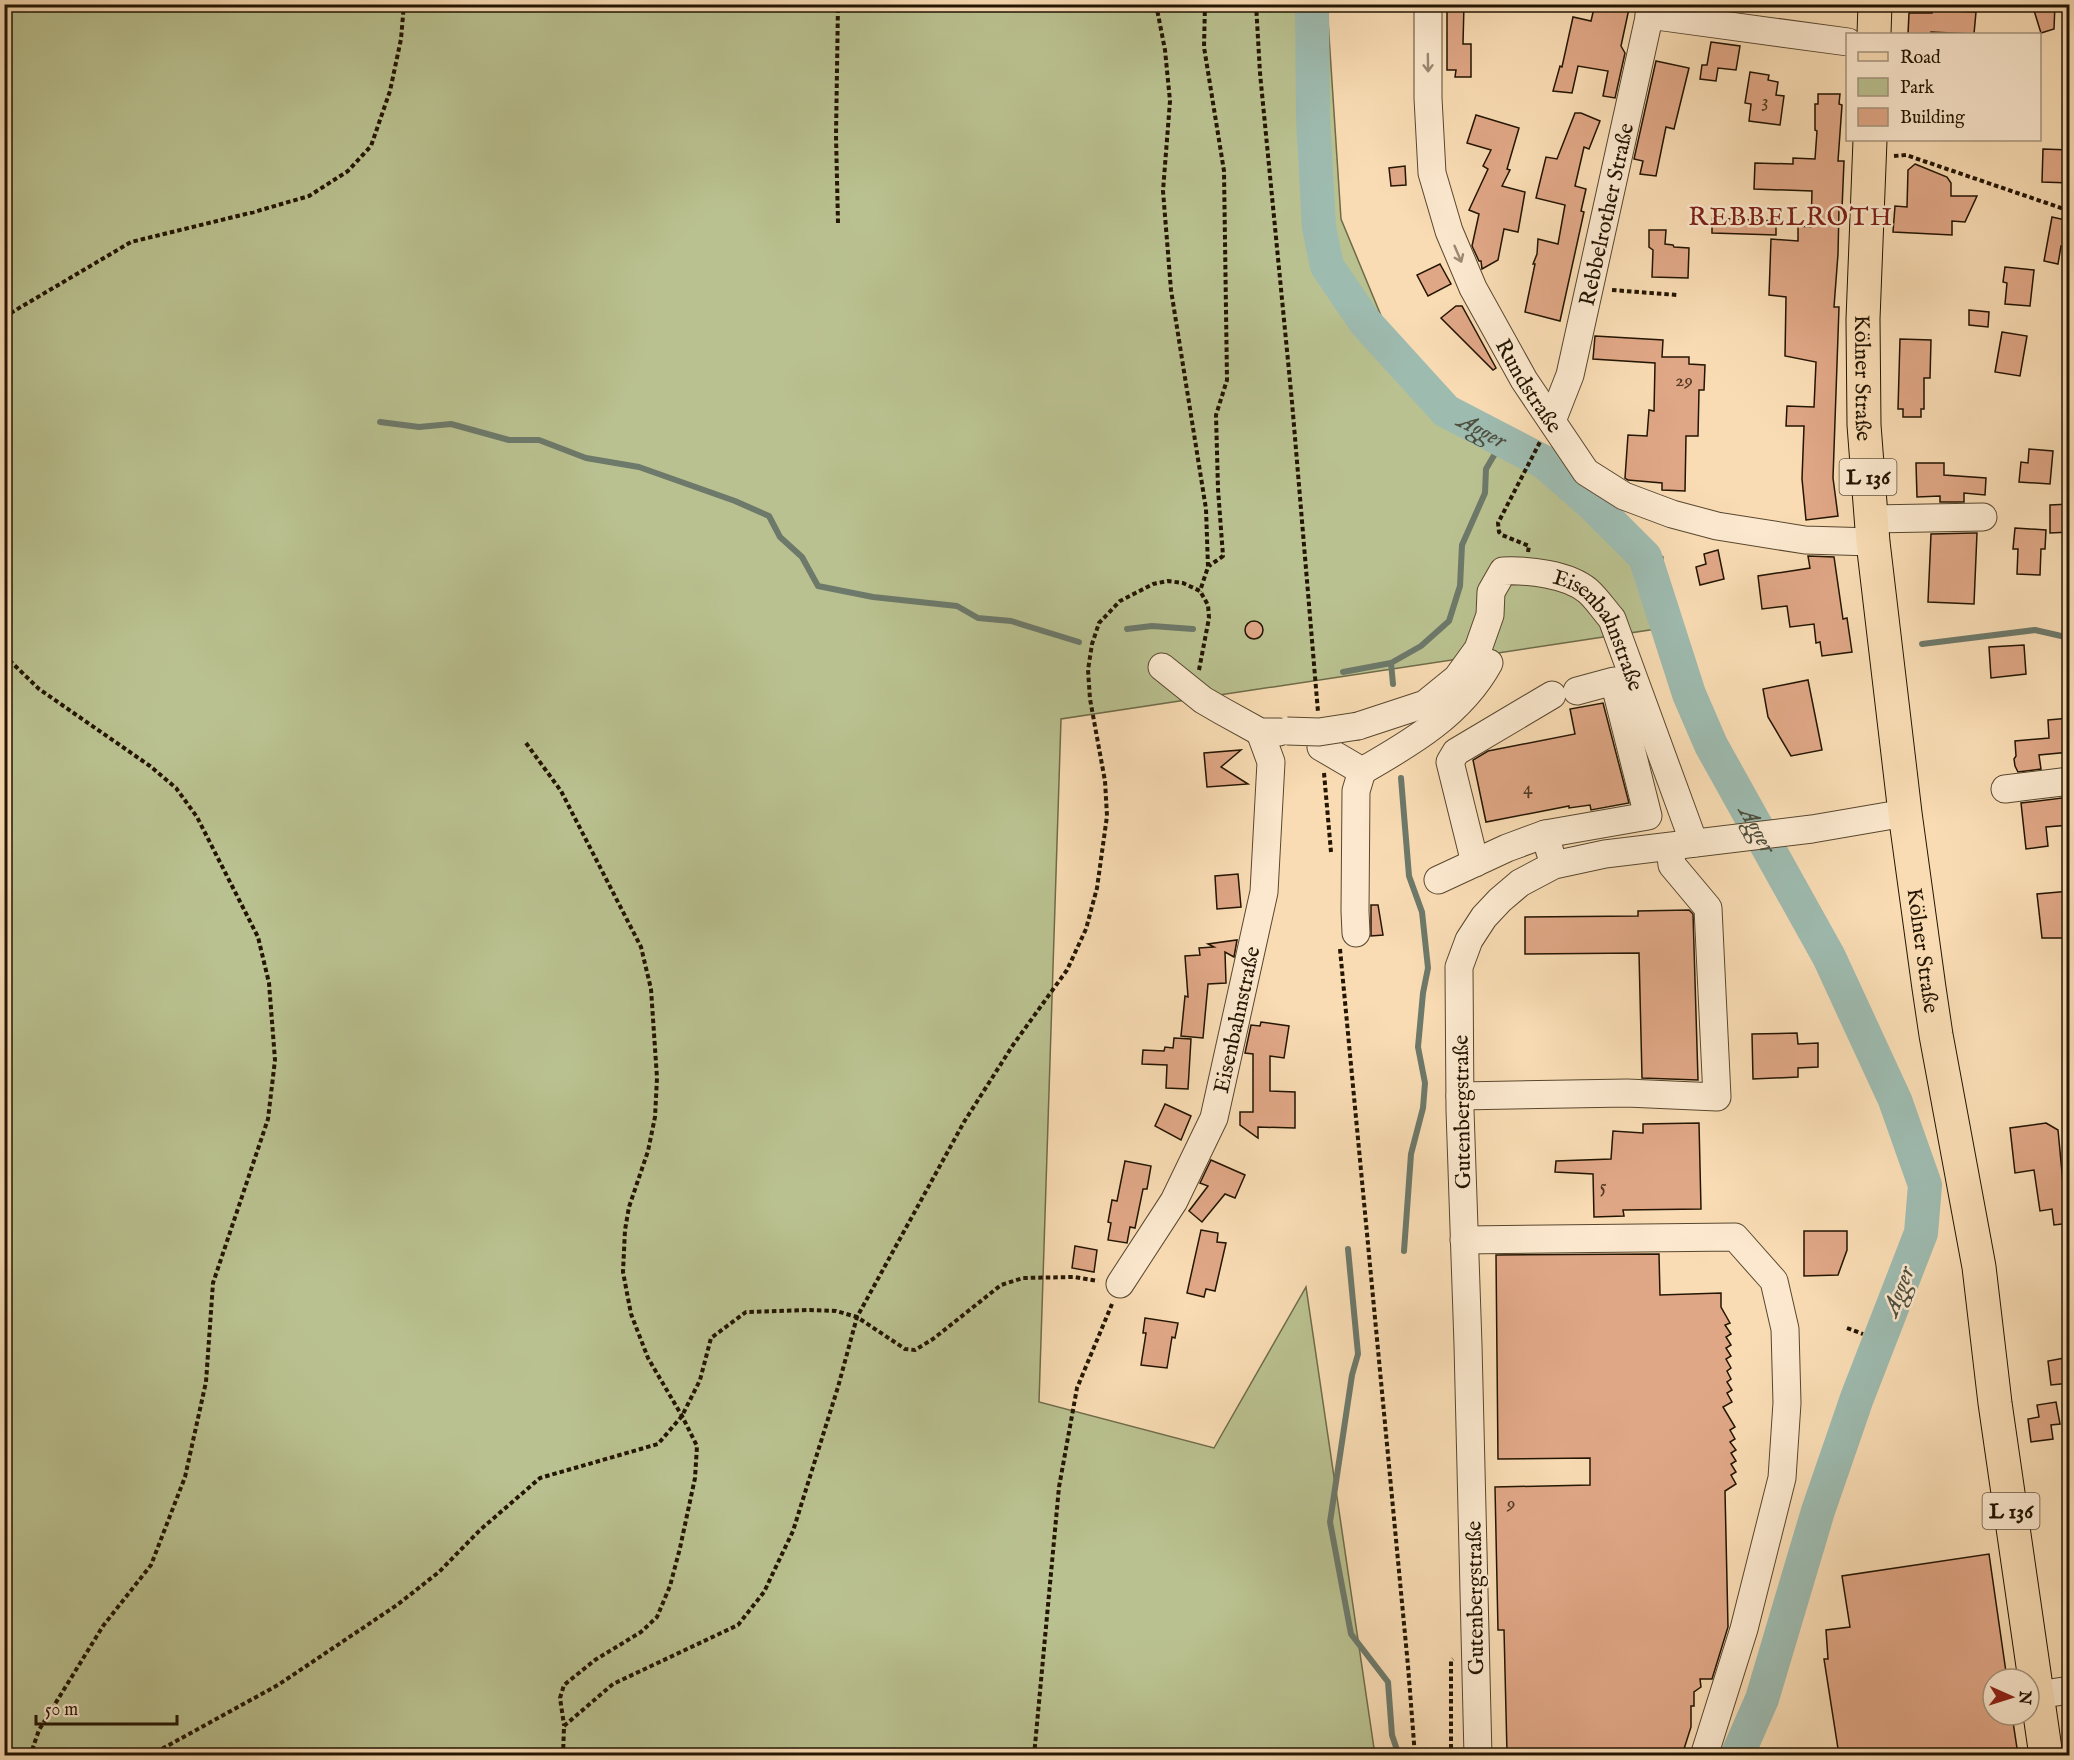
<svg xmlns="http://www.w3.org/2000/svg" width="2074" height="1760" font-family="'IM FELL English',serif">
  <rect width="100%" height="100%" fill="#f9dcb4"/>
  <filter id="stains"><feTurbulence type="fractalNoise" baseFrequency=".00333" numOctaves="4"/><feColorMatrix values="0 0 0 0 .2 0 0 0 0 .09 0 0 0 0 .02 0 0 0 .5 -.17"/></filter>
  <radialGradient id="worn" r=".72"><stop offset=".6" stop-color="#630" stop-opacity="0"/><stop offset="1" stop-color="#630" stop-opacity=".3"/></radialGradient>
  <polygon fill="#bac190" stroke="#6e6b49" stroke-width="1.5" points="5,5 1327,5 1341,219 1387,330 1492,448 1663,557 1656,629 1061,719 1039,1402 1214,1448 1306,1287 1375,1755 5,1756"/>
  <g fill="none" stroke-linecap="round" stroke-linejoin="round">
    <g stroke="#6d796a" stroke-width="6">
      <polyline points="380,422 419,427 451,424 509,440 539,440 586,458 639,467 735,501 769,516 780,537 802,557 818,586 873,597 957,606 978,618 1011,621 1079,642"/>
      <polyline points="1127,629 1152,626 1193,629"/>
      <polyline points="1922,644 2035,630 2070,638"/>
      <polyline points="1343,672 1391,663"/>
      <polyline points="1393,684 1391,663 1421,646 1449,621 1460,586 1462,545 1485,493 1486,469 1503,440"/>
      <polyline points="1401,778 1409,876 1422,912 1428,968 1423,993 1418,1047 1425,1083 1423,1108 1411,1154 1404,1251"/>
      <polyline points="1348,1249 1358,1354 1352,1375 1330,1522 1351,1634 1388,1682 1392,1735 1399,1756"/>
    </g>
    <path stroke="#9ebbb0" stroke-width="34" id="s1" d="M 1312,4 L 1313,118 L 1319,227 L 1327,266 L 1365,322 L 1446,411 L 1544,462 L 1592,504 L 1645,557 L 1689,694 L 1711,745 L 1829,957 L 1895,1100 L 1925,1185 L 1921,1233 L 1857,1398 L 1818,1511 L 1762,1699 L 1737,1756"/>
  </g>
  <g fill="#e0a786" stroke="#231502" stroke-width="1.5">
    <polygon points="1447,4 1464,4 1463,44 1471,44 1471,77 1455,77 1456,70 1447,70"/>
    <polygon points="1595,4 1630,4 1621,46 1625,53 1615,98 1603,96 1608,71 1578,66 1572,93 1553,91 1560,66 1562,67 1573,17 1591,21"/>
    <polygon points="1932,4 1954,4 1953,11 1976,12 1974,34 1931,32 1931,34 1908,34 1909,13 1932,13"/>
    <polygon points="2032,4 2055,4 2054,29 2041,33"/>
    <polygon points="1711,42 1740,46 1736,70 1718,68 1716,81 1700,79 1702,65 1707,65"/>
    <polygon points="1656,61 1689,68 1674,129 1666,127 1656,176 1640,174 1643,161 1634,159"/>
    <polygon points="1750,72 1769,75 1768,80 1778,82 1776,95 1784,96 1780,125 1749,121 1751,104 1745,103"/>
    <polygon points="1818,94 1840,94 1839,104 1842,105 1838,161 1844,161 1842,209 1839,209 1838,254 1834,307 1839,307 1833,478 1838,516 1806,520 1802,479 1804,426 1786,426 1787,406 1814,407 1816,362 1785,356 1786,297 1769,295 1771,239 1798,241 1798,226 1811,227 1812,191 1754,189 1755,163 1793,164 1793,158 1815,159 1817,131 1815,130 1815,104 1818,104"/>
    <polygon points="1575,113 1581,113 1600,121 1589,149 1584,147 1575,186 1586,189 1581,211 1584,212 1560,321 1525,312 1535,264 1533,264 1537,254 1538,239 1558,244 1565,205 1536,198 1546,157 1557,159"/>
    <polygon points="1476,115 1519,128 1507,169 1510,170 1502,186 1525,192 1518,232 1504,229 1498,260 1482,269 1481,261 1479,261 1472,246 1479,214 1469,210 1488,169 1483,166 1491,150 1467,143"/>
    <polygon points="2043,149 2070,150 2070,183 2042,182"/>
    <polygon points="1915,164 1947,177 1951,183 1951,196 1977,196 1965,222 1952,221 1952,235 1893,232 1895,206 1907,207 1908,170"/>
    <polygon points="1405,166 1406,185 1391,186 1389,168"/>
    <polygon points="2052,217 2070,221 2070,247 2061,246 2058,264 2044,261"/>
    <polygon points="1712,218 1776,221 1776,235 1712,233"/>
    <polygon points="1649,230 1666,230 1665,244 1673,245 1674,247 1689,248 1688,278 1652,277 1653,250 1649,247"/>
    <polygon points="1440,264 1451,284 1428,296 1417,275"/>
    <polygon points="2005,267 2034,270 2030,306 2005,304 2007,283 2003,282"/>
    <polygon points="1456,306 1462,306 1496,368 1493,370 1441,318"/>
    <polygon points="1969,310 1989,312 1988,327 1969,325"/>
    <polygon points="2002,332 2027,336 2020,376 1995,372"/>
    <polygon points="1595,336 1663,340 1662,357 1689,357 1689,364 1705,365 1704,390 1699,390 1698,436 1686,436 1685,491 1662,490 1662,483 1628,480 1625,478 1628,435 1647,436 1649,410 1654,411 1655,363 1593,359"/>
    <polygon points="1900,339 1931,340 1930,378 1924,378 1924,409 1921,409 1921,417 1903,417 1903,409 1898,409"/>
    <polygon points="2029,449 2053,451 2050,484 2019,482 2021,462 2028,463"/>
    <polygon points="1916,463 1944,463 1944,475 1986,478 1985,495 1964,493 1964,502 1940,502 1940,496 1917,497"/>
    <polygon points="2070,504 2070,532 2050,533 2050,505"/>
    <polygon points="2015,528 2046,530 2045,549 2041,549 2040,575 2017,574 2018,549 2013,549"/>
    <polygon points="1974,533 1977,533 1974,604 1928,602 1931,534"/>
    <polygon points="1718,550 1724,579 1700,585 1696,567 1706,564 1704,554"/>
    <polygon points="1808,556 1834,557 1843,619 1847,618 1852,652 1822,656 1820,642 1816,643 1814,624 1790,627 1787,606 1762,609 1758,576 1810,568"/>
    <circle cx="1254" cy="630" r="9"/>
    <polygon points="2024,645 2026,674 1991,678 1989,647"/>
    <polygon points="1808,680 1822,750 1791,756 1768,717 1763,689"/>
    <polygon points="1603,703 1629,803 1591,810 1590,805 1569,808 1569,806 1486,822 1473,760 1488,751 1575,734 1570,709"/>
    <polygon points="2070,718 2070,752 2039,755 2041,769 2018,772 2015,766 2014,759 2016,756 2015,741 2049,738 2048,720"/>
    <polygon points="1241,750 1221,767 1248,784 1207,787 1204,753"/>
    <polygon points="2070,797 2070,825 2046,827 2048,846 2026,849 2021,803"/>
    <polygon points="1238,874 1241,907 1217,909 1215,876"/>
    <polygon points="2070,891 2070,938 2042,938 2037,894"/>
    <polygon points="1371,905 1378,905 1383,935 1371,936"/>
    <polygon points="1689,910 1693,914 1698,1080 1642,1078 1639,953 1525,954 1525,917 1638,916 1638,911"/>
    <polygon points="1237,940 1234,957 1225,952 1226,983 1208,984 1203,1038 1181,1036 1185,996 1188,997 1185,956 1200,955 1199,948 1214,947 1208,944"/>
    <polygon points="1261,1022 1289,1026 1284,1058 1270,1056 1270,1091 1295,1092 1295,1128 1258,1127 1258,1138 1240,1125 1240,1112 1253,1112 1253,1054 1245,1053 1251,1025 1260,1026"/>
    <polygon points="1797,1033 1798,1044 1818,1043 1818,1067 1798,1068 1798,1077 1753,1079 1752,1034"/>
    <polygon points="1174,1038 1191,1039 1188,1089 1166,1088 1167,1065 1142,1064 1143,1050 1164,1051 1165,1047 1173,1048"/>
    <polygon points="1165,1104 1191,1116 1181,1140 1155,1126"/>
    <polygon points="1699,1123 1701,1209 1623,1210 1624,1216 1594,1217 1593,1174 1555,1172 1556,1161 1611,1159 1613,1131 1643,1133 1643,1124"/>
    <polygon points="2046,1123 2058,1130 2063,1183 2070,1182 2070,1223 2054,1225 2052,1209 2040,1211 2034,1170 2015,1173 2010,1128"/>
    <polygon points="1211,1160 1245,1175 1235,1198 1225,1194 1202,1222 1189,1211 1208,1186 1200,1183"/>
    <polygon points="1125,1161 1151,1166 1147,1189 1143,1189 1135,1228 1130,1227 1127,1243 1108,1240 1111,1223 1108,1222 1112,1200 1117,1201"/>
    <polygon points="1201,1230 1218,1233 1217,1242 1226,1243 1215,1291 1206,1289 1204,1297 1187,1293"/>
    <polygon points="1804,1231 1847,1231 1847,1250 1838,1275 1804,1276"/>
    <polygon points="1075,1246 1097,1250 1094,1272 1072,1268"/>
    <polygon points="1659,1254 1660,1295 1721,1293 1721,1307 1730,1323 1725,1325 1731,1334 1726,1337 1731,1345 1726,1348 1731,1356 1726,1359 1731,1368 1727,1371 1731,1379 1727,1382 1732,1390 1727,1393 1732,1402 1723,1407 1735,1427 1730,1430 1735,1439 1730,1442 1736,1450 1731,1453 1736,1461 1731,1464 1736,1472 1731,1475 1736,1484 1725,1491 1728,1627 1712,1679 1700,1679 1701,1687 1694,1692 1694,1706 1691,1706 1691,1727 1684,1749 1641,1750 1641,1755 1513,1755 1513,1752 1507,1753 1504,1630 1498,1630 1495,1487 1590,1485 1590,1458 1498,1459 1496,1255"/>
    <polygon points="1145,1318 1178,1323 1175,1338 1172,1337 1167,1368 1141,1365 1146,1333 1143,1333"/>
    <polygon points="2070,1357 2070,1383 2051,1385 2048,1361"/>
    <polygon points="2056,1402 2060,1424 2051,1425 2053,1439 2031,1442 2028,1419 2039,1417 2037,1405"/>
    <polygon points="1989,1554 2007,1679 1993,1679 1993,1715 2012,1715 2018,1755 1839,1755 1824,1659 1828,1659 1826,1630 1850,1627 1842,1576"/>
  </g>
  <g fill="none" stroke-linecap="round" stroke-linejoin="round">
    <defs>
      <g id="minor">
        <path id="s2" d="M 1428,4 L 1428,98 L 1432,173 L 1449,231 L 1473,288 L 1524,380 L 1586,472 L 1624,496 L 1672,514 L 1717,526 L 1805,540 L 1873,542"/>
        <polyline points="1649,15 1848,42"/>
        <path id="s3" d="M 1552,421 L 1570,375 L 1652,4"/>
        <polyline points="1872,519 1983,517"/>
        <polyline points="1162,667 1203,700 1222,711 1260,732 1279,732"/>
        <path id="s4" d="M 1358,726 L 1425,704 L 1457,678 L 1478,649 L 1490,615 L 1491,592 L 1503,571 C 1528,570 1568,574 1588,591 C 1597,599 1604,610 1612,619 L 1694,843"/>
        <path d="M 1321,747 L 1362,771 C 1411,743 1461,714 1489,663"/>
        <polyline points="2005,789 2070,781"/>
        <polyline points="1545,834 1648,816 1614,681 1577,691"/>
        <polyline points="1475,863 1450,762 1456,752 1552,695"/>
        <polyline points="1438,880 1507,848 1545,834 1550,852"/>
        <polyline points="1356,933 1355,911 1356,791 1362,771"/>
        <polyline points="1460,1096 1627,1093 1717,1097 1708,908 1672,865 1670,847"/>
        <polyline points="1464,1240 1735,1237 1774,1281 1785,1329 1787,1403 1782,1478 1744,1629 1704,1756"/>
        <path id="s5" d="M 1120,1284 L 1174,1201 L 1214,1118 L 1264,892 L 1271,762 L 1260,732"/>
        <polyline points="2037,1695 2070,1690"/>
        <polyline points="1478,1756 1468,1345 1460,1110 1459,967 1469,940 1484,917 1500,900 1520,883 1554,865 1605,854 1812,829 1905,813"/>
      </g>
      <g id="major">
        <polyline points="1874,34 1875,4"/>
        <path id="s6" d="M 1870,140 L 1863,319 L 1864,425 L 1873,542 L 1905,813 L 1929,988 L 1936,1035 L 1979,1267 L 1995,1403 L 2046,1756"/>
      </g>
    </defs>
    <use href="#minor" stroke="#58472e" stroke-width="29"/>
    <use href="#major" stroke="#231502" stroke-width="35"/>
    <g stroke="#231502" stroke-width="4" stroke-dasharray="4.5 3" stroke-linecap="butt">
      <polyline points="1156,4 1165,50 1170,101 1163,191 1171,290 1206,509 1208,567 1200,591"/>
      <polyline points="1205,4 1204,47 1224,171 1227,380 1216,415 1218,489 1223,556 1209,566"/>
      <polyline points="1256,4 1260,73 1292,402 1318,712"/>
      <polyline points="1894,156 1906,155 2070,211"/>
      <polyline points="838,223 836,136 838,4"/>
      <polyline points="1612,290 1677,295"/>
      <polyline points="4,317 131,242 254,212 309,196 348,171 371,146 390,91 401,39 404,4"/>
      <polyline points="1528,552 1529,546 1502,535 1499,532 1498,523 1540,442"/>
      <polyline points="4,655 39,689 150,766 176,788 197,817 258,937 269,983 275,1060 268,1119 213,1283 206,1382 185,1477 151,1565 103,1626 39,1730 30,1756"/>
      <polyline points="526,743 561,791 641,947 651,989 657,1078 655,1117 648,1151 629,1207 625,1230 623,1272 631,1314 648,1358 682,1416 697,1446 695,1478 680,1548 670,1586 657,1617 641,1632 595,1660 564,1685 560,1698 564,1725"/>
      <polyline points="1324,773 1331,852"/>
      <polyline points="1340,949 1408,1666 1415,1756"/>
      <polyline points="1847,1328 1863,1334"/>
      <polyline points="149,1756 278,1685 397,1605 439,1572 480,1530 540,1478 658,1444 682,1416 700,1380 711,1338 746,1312 810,1310 836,1311 857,1317 905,1349 915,1350 933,1339 1001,1285 1023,1278 1074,1277 1098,1281"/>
      <polyline points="563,1756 564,1726 613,1684 738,1625 764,1592 793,1531 838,1387 857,1317 964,1122 1013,1045 1067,970 1086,929 1097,888 1107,816 1105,781 1090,699 1088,670 1092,644 1099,623 1120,601 1153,584 1168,581 1183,583 1200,591 1208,605 1209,618 1199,670"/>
      <polyline points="1034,1756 1059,1487 1077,1388 1112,1304"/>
      <polyline points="1451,1756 1451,1661 1453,1659"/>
    </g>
    <use href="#minor" stroke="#fbe8ce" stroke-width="27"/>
    <use href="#major" stroke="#f9dcb4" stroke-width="33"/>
    <defs>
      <polyline id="minor-bridge" points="1287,731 1319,732 1358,726"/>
    </defs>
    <use href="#minor-bridge" stroke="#58472e" stroke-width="29" stroke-linecap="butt"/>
    <use href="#minor-bridge" stroke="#fbe8ce" stroke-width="27"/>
  </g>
  <defs><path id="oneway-shaft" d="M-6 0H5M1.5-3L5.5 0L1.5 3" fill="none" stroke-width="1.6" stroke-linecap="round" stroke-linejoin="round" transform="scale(1.5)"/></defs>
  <g stroke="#9a8972">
    <use href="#oneway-shaft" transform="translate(1428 63) rotate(89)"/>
    <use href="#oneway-shaft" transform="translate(1458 254) rotate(67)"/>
  </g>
  <g text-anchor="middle" stroke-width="5" stroke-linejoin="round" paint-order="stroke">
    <g font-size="20" fill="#523a23">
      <text x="1765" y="107">3</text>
      <text x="1684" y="386">29</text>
      <text x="1528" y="794">4</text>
      <text x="1603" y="1192">5</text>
      <text x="1511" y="1509">9</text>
    </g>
    <g fill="#fbe8ce" stroke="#64543f" stroke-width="1.5">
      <rect x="1839.5" y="459" width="57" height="36" rx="4.5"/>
      <rect x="1982.5" y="1493" width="57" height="36" rx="4.5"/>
    </g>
    <g font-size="21" font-weight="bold" fill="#231502">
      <text x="1868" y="484">L 136</text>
      <text x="2011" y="1518">L 136</text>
    </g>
    <g font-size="22" fill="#231502" stroke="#fbe8ce">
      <text dy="8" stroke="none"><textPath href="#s3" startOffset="214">Rebbelrother Straße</textPath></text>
      <text dy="8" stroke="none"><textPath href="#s6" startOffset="238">Kölner Straße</textPath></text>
      <text dy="8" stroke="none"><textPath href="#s2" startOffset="404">Rundstraße</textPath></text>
      <text dy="8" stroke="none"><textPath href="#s4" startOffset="357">Eisenbahnstraße</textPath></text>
      <text dy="8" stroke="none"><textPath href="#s6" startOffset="814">Kölner Straße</textPath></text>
      <text dy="8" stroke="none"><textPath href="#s5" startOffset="292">Eisenbahnstraße</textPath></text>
      <text transform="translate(1461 1112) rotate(-91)" y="8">Gutenbergstraße</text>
      <text transform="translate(1474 1598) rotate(-91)" y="8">Gutenbergstraße</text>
    </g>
    <g font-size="24" font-style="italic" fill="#4e4f3f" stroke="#fbe8ce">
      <text dy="8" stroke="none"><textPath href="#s1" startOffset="492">Agger</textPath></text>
      <text dy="8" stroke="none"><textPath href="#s1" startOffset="996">Agger</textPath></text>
      <text transform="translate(1898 1291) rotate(-69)" y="8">Agger</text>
    </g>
    <g font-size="26" letter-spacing="1.5" fill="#7a1f14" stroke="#fbe8ce">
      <text x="1791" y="225">REBBELROTH</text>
    </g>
  </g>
  <rect width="2074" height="1760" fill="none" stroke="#f9dcb4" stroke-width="24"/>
  <rect x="6" y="6" width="2062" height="1748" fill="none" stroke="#231502" stroke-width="3"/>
  <rect x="12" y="12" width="2050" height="1736" fill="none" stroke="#231502" stroke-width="1.5"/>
  <rect x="1846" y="33" width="195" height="108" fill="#fbe8ce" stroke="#a5947c" stroke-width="1.5"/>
  <rect x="1858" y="52" width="30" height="9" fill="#f9dcb4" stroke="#a5947c" stroke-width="1.5"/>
  <text x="1900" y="63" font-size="18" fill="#231502">Road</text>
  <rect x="1858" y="78" width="30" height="18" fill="#bac190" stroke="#a5947c" stroke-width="1.5"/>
  <text x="1900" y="93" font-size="18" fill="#231502">Park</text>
  <rect x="1858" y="108" width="30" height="18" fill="#e0a786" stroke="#a5947c" stroke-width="1.5"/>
  <text x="1900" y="123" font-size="18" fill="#231502">Building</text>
  <g transform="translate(2011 1697) rotate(93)"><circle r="28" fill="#fbe8ce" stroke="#a5947c" stroke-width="1.5"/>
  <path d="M0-4.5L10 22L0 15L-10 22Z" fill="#8f2418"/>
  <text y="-9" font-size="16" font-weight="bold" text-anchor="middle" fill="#231502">N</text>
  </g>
  <path d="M36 1715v9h141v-9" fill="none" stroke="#231502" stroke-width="3"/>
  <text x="45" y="1715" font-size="18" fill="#231502" stroke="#fbe8ce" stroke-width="4.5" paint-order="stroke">50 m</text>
  <rect width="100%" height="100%" filter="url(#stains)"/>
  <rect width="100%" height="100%" fill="url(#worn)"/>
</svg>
